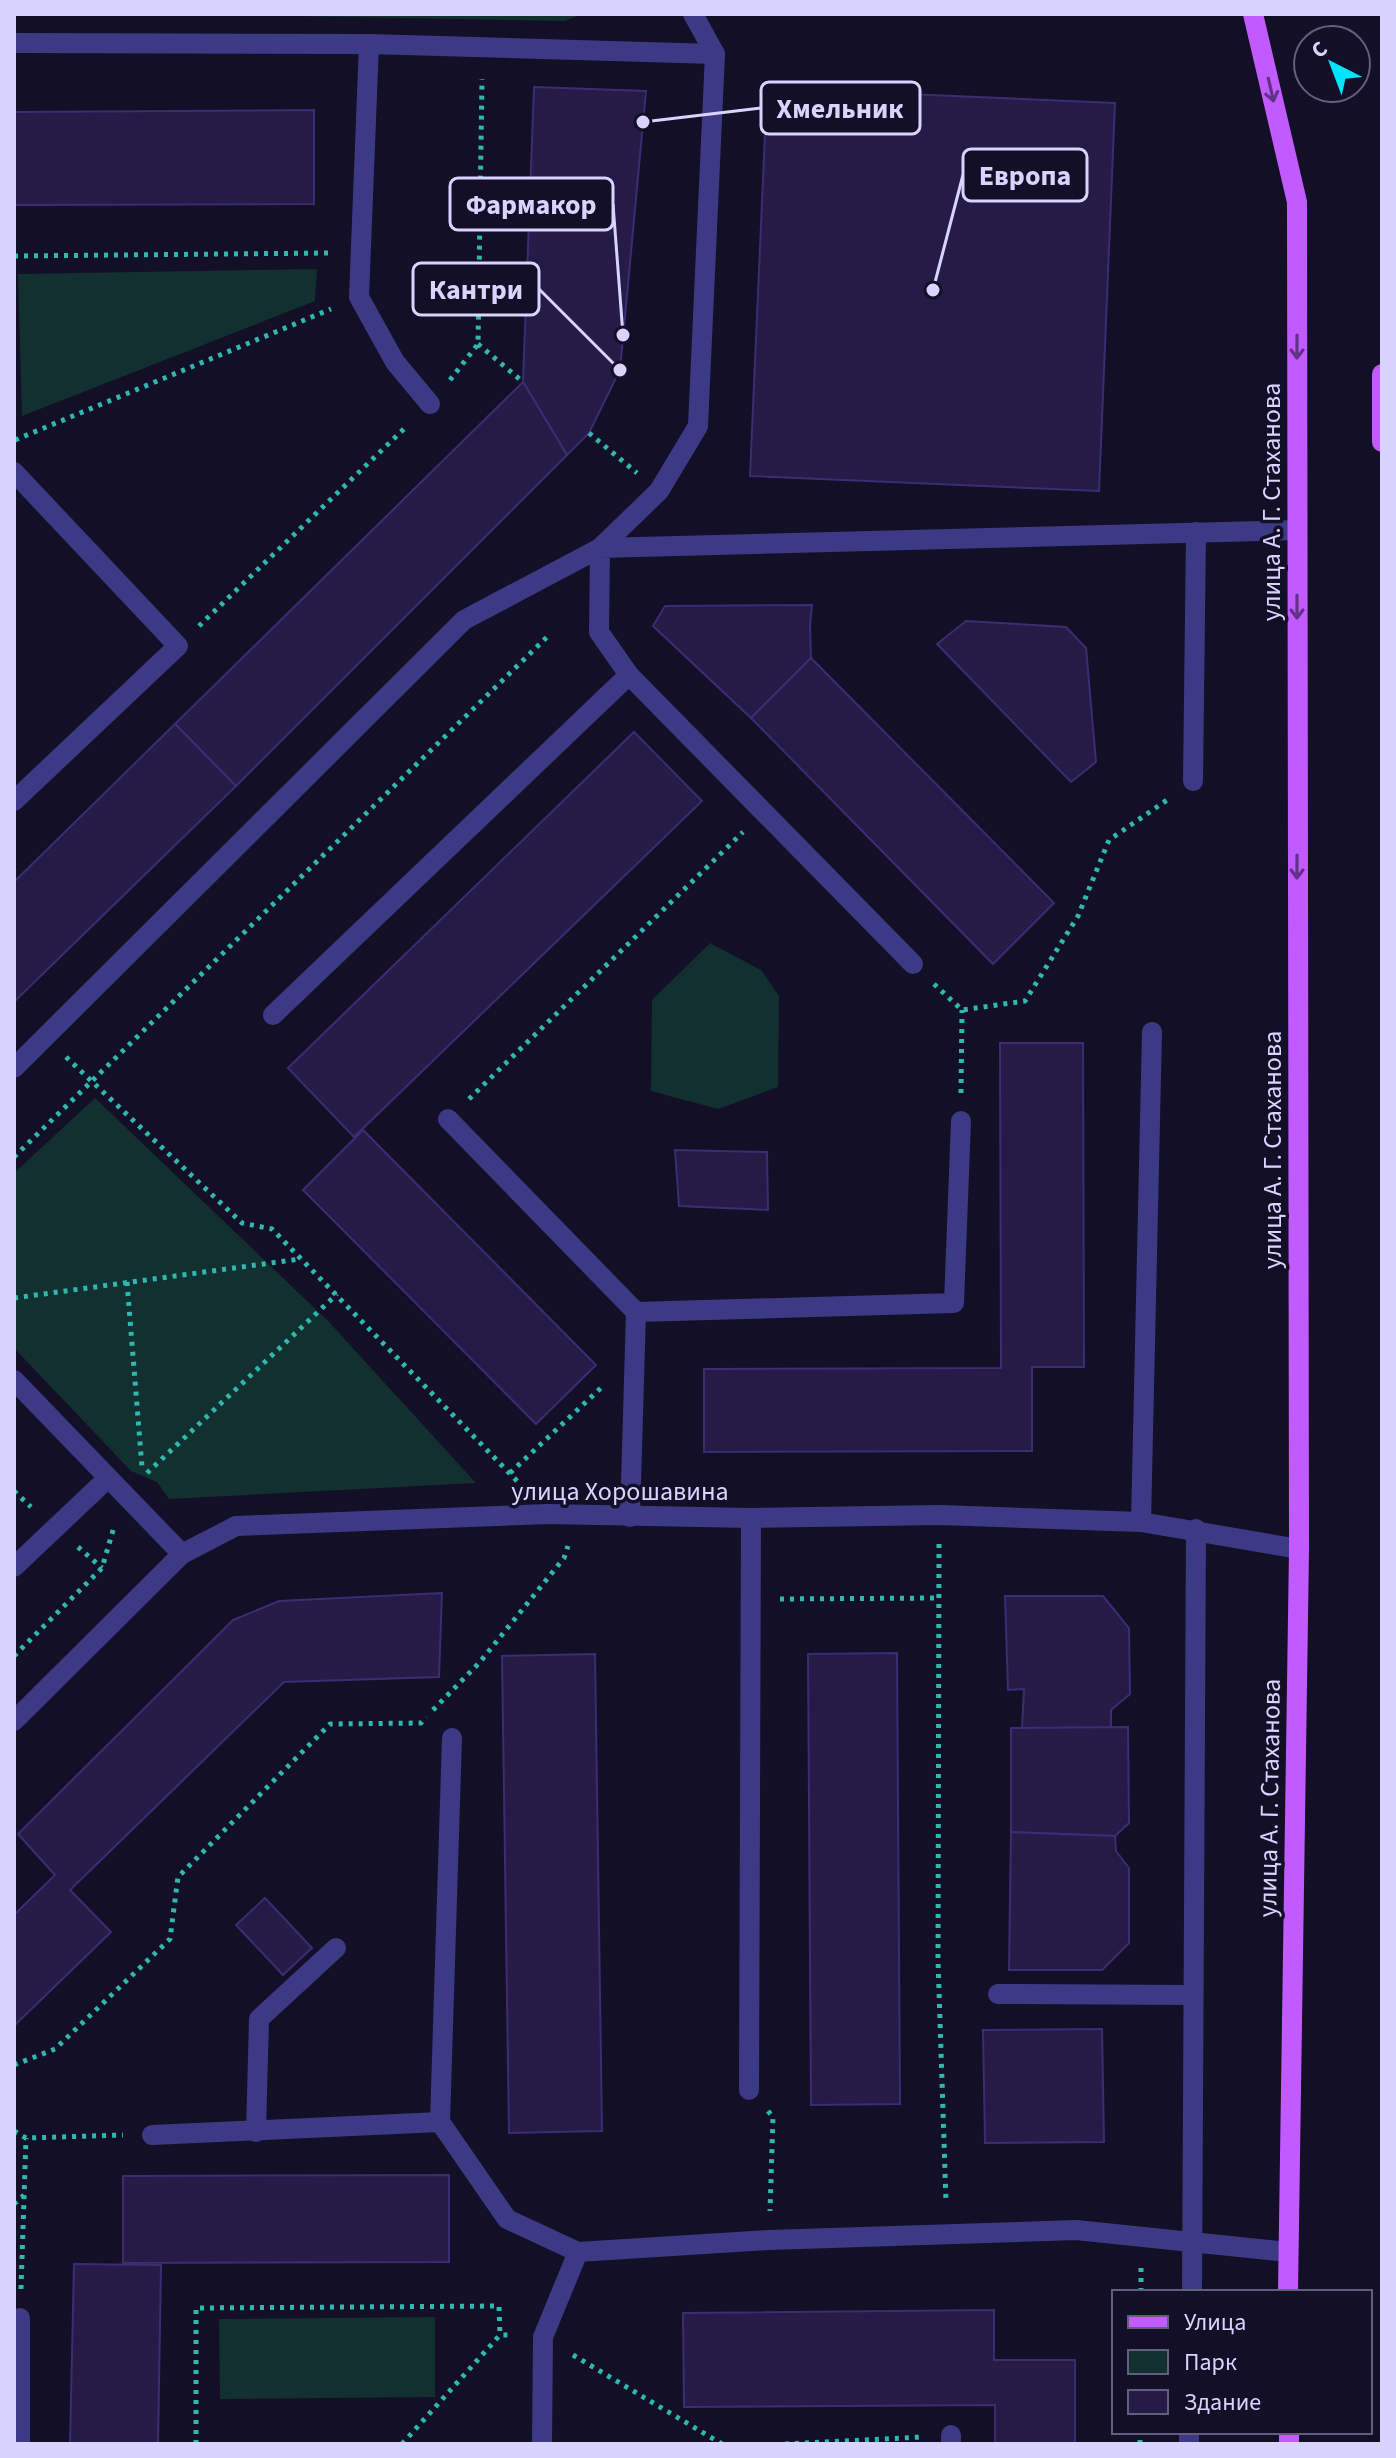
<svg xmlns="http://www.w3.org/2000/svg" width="1396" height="2458" font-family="'Source Sans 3',sans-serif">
  <rect width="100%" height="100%" fill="#130f26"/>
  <g fill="#12302f">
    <polygon points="189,14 581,14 565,21"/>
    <polygon points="317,269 315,301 22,416 18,274"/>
    <polygon points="710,943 761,970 779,996 778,1087 718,1109 651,1091 652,1000"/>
    <polygon points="95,1098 329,1322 476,1483 169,1499 157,1482 131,1471 14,1348 14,1173"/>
    <polygon points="435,2317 435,2397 220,2399 219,2319"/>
  </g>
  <g fill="#241b47" stroke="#3b2d73" stroke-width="2">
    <polygon points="534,87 646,91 620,370 589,433 567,455 523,382"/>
    <polygon points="767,88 1115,103 1099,491 750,476"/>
    <polygon points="314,110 314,204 14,205 14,112"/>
    <polygon points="523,382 567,455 236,786 175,724"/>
    <polygon points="812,605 810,626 811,658 751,718 653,626 665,606"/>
    <polygon points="966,621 1066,627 1086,648 1096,762 1071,782 937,644"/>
    <polygon points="811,658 1054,903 993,964 751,718"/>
    <polygon points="175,724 236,786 14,1002 14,882"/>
    <polygon points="634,732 702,801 354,1137 288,1068"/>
    <polygon points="1000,1043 1083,1043 1084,1367 1032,1367 1032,1451 704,1452 704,1369 1001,1368"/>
    <polygon points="363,1130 596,1365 536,1424 303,1190"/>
    <polygon points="675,1150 767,1152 768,1210 679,1206"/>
    <polygon points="442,1593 439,1677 284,1682 70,1890 111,1932 14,2026 14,1915 55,1875 18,1834 233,1620 279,1601"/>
    <polygon points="1005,1596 1103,1596 1129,1628 1130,1694 1111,1710 1111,1728 1022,1728 1024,1689 1008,1690"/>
    <polygon points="897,1653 900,2104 811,2105 808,1654"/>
    <polygon points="595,1654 602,2131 509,2133 502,1656"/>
    <polygon points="1128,1727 1129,1823 1115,1836 1011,1832 1011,1728"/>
    <polygon points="1011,1832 1115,1836 1116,1851 1129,1868 1129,1943 1102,1970 1009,1970"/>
    <polygon points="265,1898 312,1948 283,1975 236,1925"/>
    <polygon points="1102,2029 1104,2142 985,2143 983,2030"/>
    <polygon points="449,2175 449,2262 123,2263 123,2176"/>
    <polygon points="74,2264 161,2265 158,2444 70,2444"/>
    <polygon points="994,2310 994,2360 1075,2360 1075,2444 995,2444 995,2405 684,2407 683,2313"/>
  </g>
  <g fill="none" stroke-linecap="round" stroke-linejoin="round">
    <g stroke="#2fb8b0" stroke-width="5" stroke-dasharray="4 6" stroke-linecap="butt">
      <polyline points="14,256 329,253"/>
      <polyline points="478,344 523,382"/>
      <polyline points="450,380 478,344 482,79"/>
      <polyline points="589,433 637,473"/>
      <polyline points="15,440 331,309"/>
      <polyline points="199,626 408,425"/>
      <polyline points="934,984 962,1010 1025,1001 1078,916 1109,840 1170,798"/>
      <polyline points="66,1057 242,1223 272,1229 519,1483"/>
      <polyline points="961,1093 962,1010"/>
      <polyline points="469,1099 743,832"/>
      <polyline points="14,1157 549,635"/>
      <polyline points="127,1282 142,1467"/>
      <polyline points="14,1298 300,1259"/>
      <polyline points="147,1473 337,1294"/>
      <polyline points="510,1473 603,1386"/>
      <polyline points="14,1491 31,1507"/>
      <polyline points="939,1544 938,1960 946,2202"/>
      <polyline points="78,1547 102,1568"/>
      <polyline points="780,1599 939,1598"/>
      <polyline points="14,1656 102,1568 114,1527"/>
      <polyline points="433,1710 480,1662 564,1558 568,1546"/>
      <polyline points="14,2065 55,2049 170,1939 178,1877 330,1724 421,1723 426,1717"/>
      <polyline points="768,2111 773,2117 770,2211"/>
      <polyline points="14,2131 26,2138 123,2135"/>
      <polyline points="14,2204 24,2195"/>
      <polyline points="21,2289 26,2138"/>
      <polyline points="1141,2292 1141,2266"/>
      <polyline points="573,2355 722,2444"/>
      <polyline points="196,2444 196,2308 499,2306 500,2335"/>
      <polyline points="402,2444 500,2335 512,2335"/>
      <polyline points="785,2444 922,2437"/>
      <polyline points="1140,2444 1140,2432"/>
    </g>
    <g stroke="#3d3a85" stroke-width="20">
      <polyline points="14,43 369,44 715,54"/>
      <polyline points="369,44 359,297 395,362 430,404"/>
      <polyline points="14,472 178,646 14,801"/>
      <polyline points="1193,781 1196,532"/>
      <polyline points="913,964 629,675 599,632 600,548 1297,530"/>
      <polyline points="273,1015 629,675"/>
      <polyline points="14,1068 464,620 600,548 659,491 698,426 715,54 693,14"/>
      <polyline points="448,1119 636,1312 630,1517"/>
      <polyline points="636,1312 954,1303 961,1121"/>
      <polyline points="14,1380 182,1554"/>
      <polyline points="1141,1522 1152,1032"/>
      <polyline points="14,1567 108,1478"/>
      <polyline points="14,1721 182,1554 236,1526 547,1514 751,1518 940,1515 1141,1522 1299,1549"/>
      <polyline points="452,1738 440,2122 507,2219 578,2252"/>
      <polyline points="998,1994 1192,1995"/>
      <polyline points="749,2090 751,1518"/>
      <polyline points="256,2132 259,2019 336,1948"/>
      <polyline points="152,2135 440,2122"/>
      <polyline points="1192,2292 1196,1529"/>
      <polyline points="20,2444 20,2318"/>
      <polyline points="542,2444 543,2337 578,2252 769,2240 1076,2230 1288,2252"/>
      <polyline points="951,2444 951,2435"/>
      <polyline points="1189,2444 1189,2432"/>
    </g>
    <g stroke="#c25bff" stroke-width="20">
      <polyline points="1253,14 1297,202 1299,1549 1288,2292"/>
      <polyline points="1382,374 1382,442"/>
      <polyline points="1289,2432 1289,2444"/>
    </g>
  </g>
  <defs><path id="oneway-shaft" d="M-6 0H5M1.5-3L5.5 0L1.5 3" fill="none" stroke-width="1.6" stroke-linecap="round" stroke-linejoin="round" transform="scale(2)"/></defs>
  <g stroke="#623188">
    <use href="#oneway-shaft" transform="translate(1271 90) rotate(77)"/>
    <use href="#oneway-shaft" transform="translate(1297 347) rotate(90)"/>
    <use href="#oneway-shaft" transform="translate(1297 607) rotate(90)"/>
    <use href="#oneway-shaft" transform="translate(1297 867) rotate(90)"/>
  </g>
  <g text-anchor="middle" stroke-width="7" stroke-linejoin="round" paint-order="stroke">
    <g font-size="26" fill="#d9d4ff" stroke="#130f26">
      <text transform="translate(1271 502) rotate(-90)" y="9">улица А. Г. Стаханова</text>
      <text transform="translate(1272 1150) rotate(-90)" y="9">улица А. Г. Стаханова</text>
      <text x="620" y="1500">улица Хорошавина</text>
      <text transform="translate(1269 1798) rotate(-89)" y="9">улица А. Г. Стаханова</text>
    </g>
  </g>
  <path fill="none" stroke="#d9d4ff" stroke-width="3" d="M643 122L761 108M933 290L963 175M623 335L613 204M620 370L539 289"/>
  <g fill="#d9d4ff" stroke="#130f26" stroke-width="3">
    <circle cx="643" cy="122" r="8"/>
    <circle cx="933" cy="290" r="8"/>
    <circle cx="623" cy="335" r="8"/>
    <circle cx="620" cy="370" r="8"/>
  </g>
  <g fill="#130f26" stroke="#d9d4ff" stroke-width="3">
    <rect x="761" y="82" width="159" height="52" rx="8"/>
    <rect x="963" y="149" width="124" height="52" rx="8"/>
    <rect x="450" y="178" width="163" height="52" rx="8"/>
    <rect x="413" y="263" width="126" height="52" rx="8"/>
  </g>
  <g font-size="28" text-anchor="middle" font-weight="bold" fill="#d9d4ff">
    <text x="840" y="118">Хмельник</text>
    <text x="1025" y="185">Европа</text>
    <text x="531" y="214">Фармакор</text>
    <text x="476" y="299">Кантри</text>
  </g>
  <rect width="1396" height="2458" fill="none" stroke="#d9d4ff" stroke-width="32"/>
  <rect x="1112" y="2290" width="260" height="144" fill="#130f26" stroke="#625e7d" stroke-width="2"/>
  <rect x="1128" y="2316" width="40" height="12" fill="#c25bff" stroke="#625e7d" stroke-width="2"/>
  <text x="1184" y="2330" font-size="24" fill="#d9d4ff">Улица</text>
  <rect x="1128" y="2350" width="40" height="24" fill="#12302f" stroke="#625e7d" stroke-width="2"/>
  <text x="1184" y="2370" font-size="24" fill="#d9d4ff">Парк</text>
  <rect x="1128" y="2390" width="40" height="24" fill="#241b47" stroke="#625e7d" stroke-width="2"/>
  <text x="1184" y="2410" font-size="24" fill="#d9d4ff">Здание</text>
  <g transform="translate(1332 64) rotate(318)"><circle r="38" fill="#130f26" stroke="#625e7d" stroke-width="2"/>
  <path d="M0-6L14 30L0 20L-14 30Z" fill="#00e5ff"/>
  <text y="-12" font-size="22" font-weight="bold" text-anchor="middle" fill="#d9d4ff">С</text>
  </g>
</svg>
